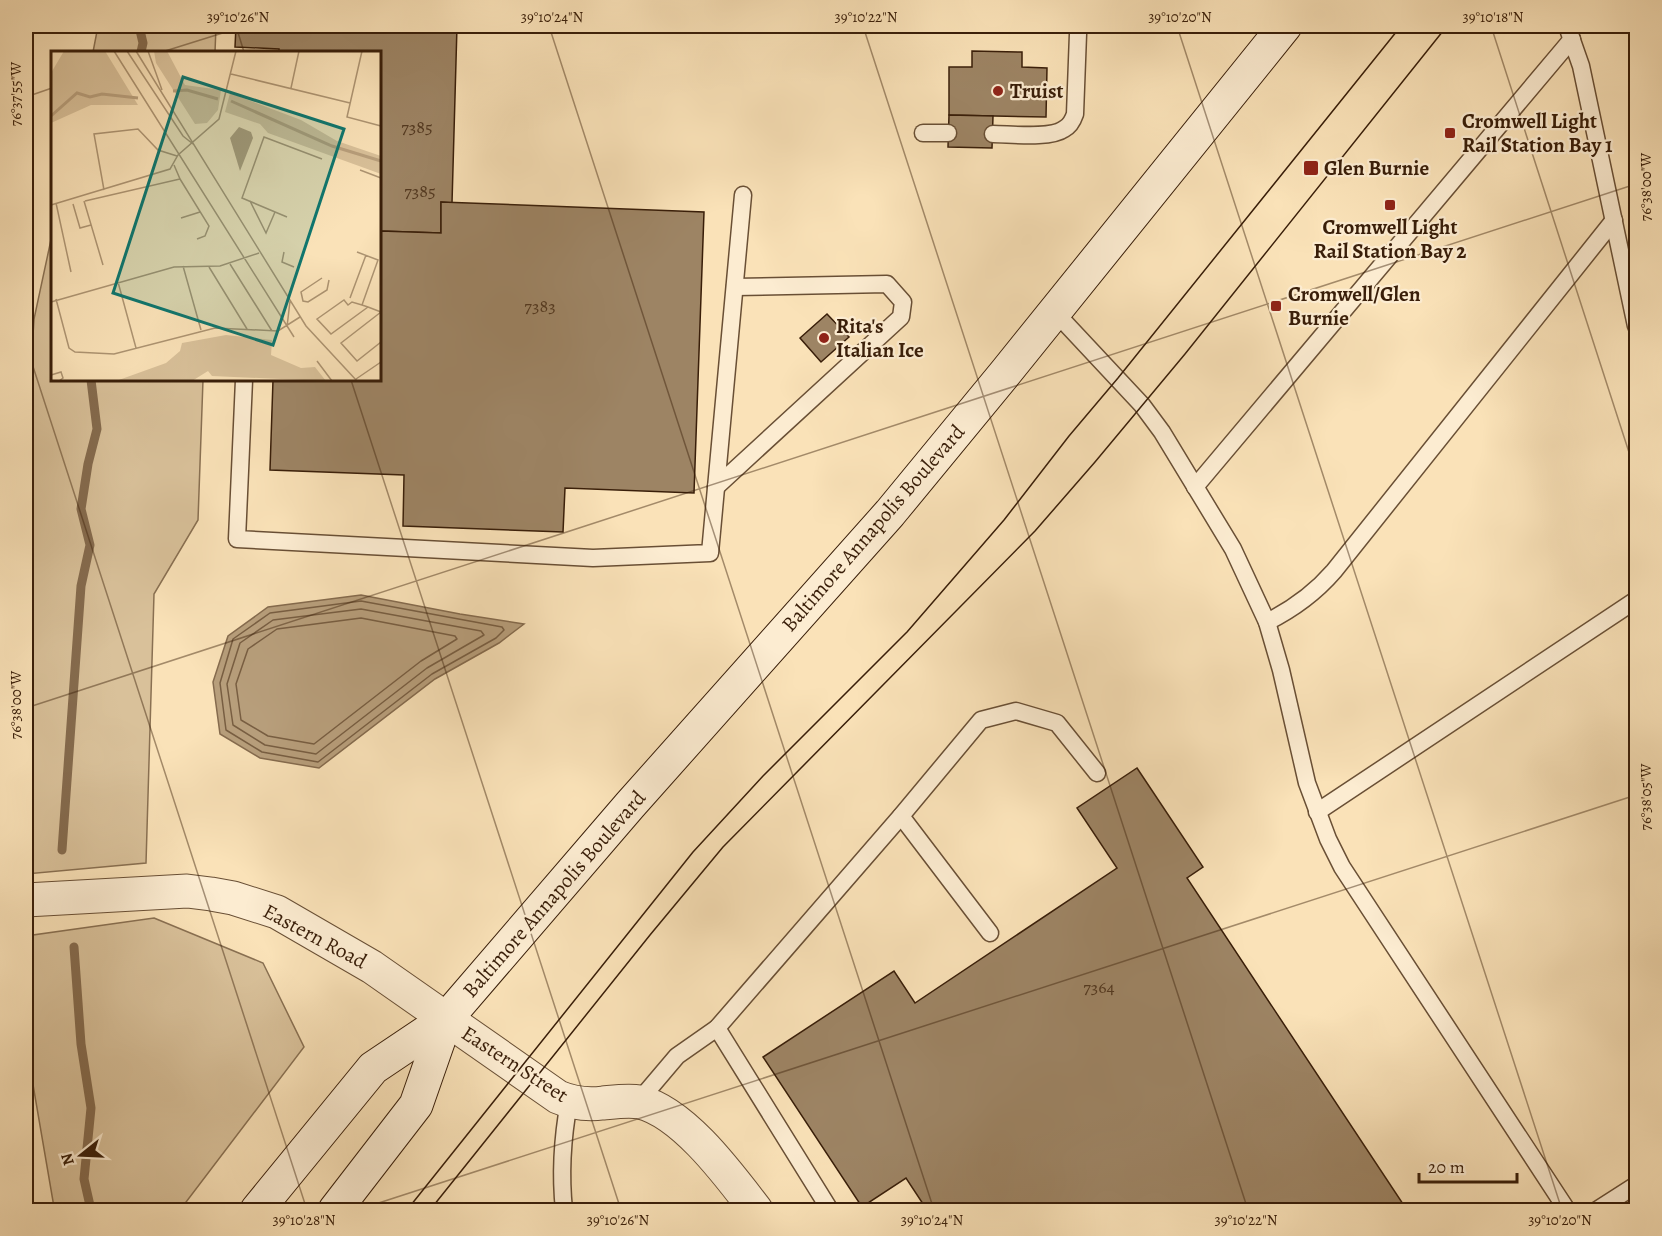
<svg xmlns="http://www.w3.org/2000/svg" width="1662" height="1236" font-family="Alegreya,serif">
  <rect width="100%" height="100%" fill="#fae2b8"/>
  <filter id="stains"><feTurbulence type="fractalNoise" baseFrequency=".00333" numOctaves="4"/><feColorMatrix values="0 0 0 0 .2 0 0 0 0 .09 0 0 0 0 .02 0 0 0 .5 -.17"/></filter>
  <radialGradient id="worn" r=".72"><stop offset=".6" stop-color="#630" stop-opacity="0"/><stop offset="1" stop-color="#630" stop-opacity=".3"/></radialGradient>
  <g fill="#d9c19a" stroke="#897052" stroke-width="1.5">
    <polygon points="98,26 216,26 215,52 93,52"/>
    <polygon points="52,235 52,380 203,380 198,520 154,594 146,863 26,874 26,447 34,319"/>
    <polygon points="154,918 263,963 304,1047 180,1210 51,1210 54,1207 26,1044 26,936"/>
  </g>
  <polygon fill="#b89f7c" stroke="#856b4e" stroke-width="1.5" points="361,595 460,614 524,624 499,643 435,679 319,768 260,758 220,734 213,682 228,636 268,607"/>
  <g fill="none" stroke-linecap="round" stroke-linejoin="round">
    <g stroke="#785e42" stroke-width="1.5">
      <polygon points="361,601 502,627 504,630 496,638 432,674 318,762 262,752 226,730 220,683 233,639 270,613"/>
      <polygon points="361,609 481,631 484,635 427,668 316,754 265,745 233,725 227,684 240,643 273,620"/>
      <polygon points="361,618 455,636 457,639 421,661 314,744 268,736 241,720 236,684 248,649 277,629"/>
    </g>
    <g stroke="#856b4e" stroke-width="9">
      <polyline points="139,26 143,43 141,52"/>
      <polyline points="62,850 81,586 90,545 81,509 88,464 97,429 91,380"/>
      <polyline points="74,947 81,1044 91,1108 84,1179 91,1210"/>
    </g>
  </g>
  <g fill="#9d8464" stroke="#391e09" stroke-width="1.5">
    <polygon points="236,26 457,26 452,203 441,202 441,233 380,231 380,52 279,52 279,49 235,47"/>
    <polygon points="972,51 1022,52 1022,67 1047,68 1046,117 949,115 949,67 972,67"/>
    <polygon points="949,115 993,116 992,148 948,147"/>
    <polygon points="441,202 704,212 694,493 565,488 563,532 403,526 404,475 270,470 273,380 380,380 380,231 441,233"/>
    <polygon points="827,314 849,337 821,362 800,338"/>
    <polygon points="1137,768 1203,867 1187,878 1407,1210 927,1210 906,1178 862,1207 763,1057 894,971 915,1003 1117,868 1077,808"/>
  </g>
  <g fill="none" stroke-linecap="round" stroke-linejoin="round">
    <defs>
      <g id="lane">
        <polyline points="1567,26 1581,66 1636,326"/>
        <polyline points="923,133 948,133"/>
        <path d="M 993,134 C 1010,134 1050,139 1064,129 C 1070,126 1073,120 1075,114 L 1078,34"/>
        <polyline points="1055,312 1142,405 1162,432 1233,549 1267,622 1281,670 1307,783 1328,839 1342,867 1567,1210"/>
        <polyline points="244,380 237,539 593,558 710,553 743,195"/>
        <polyline points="716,487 901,317 903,302 887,284 735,287"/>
        <polyline points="1195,487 1572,39"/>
        <path d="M 1267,622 C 1293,609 1315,593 1334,571 L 1614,220"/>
        <polyline points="1317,812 1636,600"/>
        <polyline points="901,816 990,933"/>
        <polyline points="717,1028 901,816 981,720 1016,711 1057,723 1097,773"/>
        <polyline points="638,1102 677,1056 717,1028 830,1210"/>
        <path d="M 564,1210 C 560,1172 562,1140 569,1102"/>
        <polyline points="1597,1210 1636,1185"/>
      </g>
      <path id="street" d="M 26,900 L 187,891 L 211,894 L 233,898 L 277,912 L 372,967 L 558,1097 C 572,1103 587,1105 603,1103 C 614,1102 628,1100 640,1102 C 684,1113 729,1175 756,1210"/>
      <g id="secondary">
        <polyline points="257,1210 373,1068 446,1019 630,805 890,513 1006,372 1285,26"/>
        <polyline points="335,1210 416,1105 446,1019"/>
      </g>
    </defs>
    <use href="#lane" stroke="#694f35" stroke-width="19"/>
    <use href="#street" stroke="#694f35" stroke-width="35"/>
    <use href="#secondary" stroke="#391e09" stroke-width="35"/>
    <use href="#lane" stroke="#fcecd1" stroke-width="16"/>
    <use href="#street" stroke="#fcecd1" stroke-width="33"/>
    <use href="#secondary" stroke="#fcecd1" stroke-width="33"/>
    <g stroke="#391e09" stroke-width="1.5">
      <polyline points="407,1210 693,852 763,776 907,632 1004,520 1069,436 1118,378 1401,26"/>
      <polyline points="430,1210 650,935 723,847 1035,531 1095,462 1185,354 1447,26"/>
    </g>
  </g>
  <path fill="none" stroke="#391e09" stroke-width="1.5" stroke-opacity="0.45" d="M 236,26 L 244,52M 549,26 L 934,1210M 863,26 L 1248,1210M 1177,26 L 1562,1210M 1491,26 L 1636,474M 162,52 L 245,26M 26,97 L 52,88M 26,345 L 307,1210M 351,380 L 621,1210M 26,708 L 1636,184M 357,1210 L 1636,795"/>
  <g fill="#8f2418" stroke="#fcecd1" stroke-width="2">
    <circle cx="998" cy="91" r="6"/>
    <rect x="1444" y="127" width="12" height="12" rx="3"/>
    <rect x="1303" y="160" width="16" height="16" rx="3"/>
    <rect x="1384" y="199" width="12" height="12" rx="3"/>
    <rect x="1270" y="300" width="12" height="12" rx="3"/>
    <circle cx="824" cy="338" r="6"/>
  </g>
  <g text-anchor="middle" stroke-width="4.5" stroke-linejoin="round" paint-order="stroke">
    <g font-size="18" fill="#523820">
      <text x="417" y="133">7385</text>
      <text x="420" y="197">7385</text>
      <text x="540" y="312">7383</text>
      <text x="1099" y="993">7364</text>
    </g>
    <g font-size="21" font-weight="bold" fill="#391e09" stroke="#fcecd1" text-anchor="start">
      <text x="1010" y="98">Truist</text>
      <text x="1462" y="128">Cromwell Light<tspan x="1462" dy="24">Rail Station Bay 1</tspan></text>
      <text x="1324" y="175">Glen Burnie</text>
      <text x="1390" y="234" text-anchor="middle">Cromwell Light<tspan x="1390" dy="24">Rail Station Bay 2</tspan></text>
      <text x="1288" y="301">Cromwell/Glen<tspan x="1288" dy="24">Burnie</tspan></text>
      <text x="836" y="333">Rita's<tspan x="836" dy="24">Italian Ice</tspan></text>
    </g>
    <g font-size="21" fill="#391e09" stroke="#fcecd1">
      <text transform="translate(873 528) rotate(-49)" y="7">Baltimore Annapolis Boulevard</text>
      <text transform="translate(554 894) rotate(-49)" y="7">Baltimore Annapolis Boulevard</text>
      <text transform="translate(315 936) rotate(28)" y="7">Eastern Road</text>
      <text transform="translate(515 1064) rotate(33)" y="7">Eastern Street</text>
    </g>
  </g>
  <g transform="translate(51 51)">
    <rect width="330" height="330" fill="#fae2b8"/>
    <path d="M 13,0 L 54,0 L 87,54 L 40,54 L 0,72 L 0,22 ZM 103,0 L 116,0 L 134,34 L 170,39 L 167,59 L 156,72 L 144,73 L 105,12 ZM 179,42 L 250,69 L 286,90 L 330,105 L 330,123 L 217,82 L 209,73 L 174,61 ZM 175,284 L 221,289 L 220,304 L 250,317 L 264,316 L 275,330 L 161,325 L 157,320 L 141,330 L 65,330 L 115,312 L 129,300 L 131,292 Z" fill="#d9c19a"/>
    <path d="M 188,76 L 200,81 L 202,87 L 189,120 L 179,87 Z" fill="#b89f7c"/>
    <path fill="none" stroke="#b89f7c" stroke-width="3" d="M 122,40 L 136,39 L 167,48M 180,50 L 281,95 L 330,110M 0,65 L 26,42 L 39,46 L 51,43 L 87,47"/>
    <path fill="none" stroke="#ad9472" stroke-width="1.5" d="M 63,0 L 243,286M 76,0 L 132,85 L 142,93M 85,0 L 255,275 L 306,330M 97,0 L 111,39M 311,0 L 296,66 L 330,75M 180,23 L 299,52M 240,37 L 248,0M 309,119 L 330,127M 129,128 L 158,175 L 154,185 L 146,188M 53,139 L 43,83 L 87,78 L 107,99 L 126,105M 33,150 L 52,214M 34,150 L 129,128 L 123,114M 199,150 L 215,182 L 224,161M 5,152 L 20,221M 22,153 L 29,177 L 40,174M 0,154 L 119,118 L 127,104 L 168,68 L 185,0M 236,166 L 191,147 L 213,86 L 271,108M 130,167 L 149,161M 233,201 L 231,211 L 243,216M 306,201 L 327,209 L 311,254M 179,213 L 221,280M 132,215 L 150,279M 158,216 L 196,278M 271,227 L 250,241 L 252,250 L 257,251 L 276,239 L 278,229M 67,231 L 85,297M 299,247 L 315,204M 5,248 L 18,297 L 24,301 L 63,303 L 164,277 L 227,280 L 249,266M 0,251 L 123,216 L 169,215 L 208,202M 317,256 L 280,283 L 266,268 L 293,249 L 297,254 L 301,251 L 311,254 L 317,256 L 330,261M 330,261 L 290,292 L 306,310 L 330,291M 236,276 L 239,250M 266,310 L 281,330M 0,324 L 10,321 L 12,327 L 8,330M 305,328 L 330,311"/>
    <path fill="#0f766e" fill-opacity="0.15" stroke="#0f766e" stroke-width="3" d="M 132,26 L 293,78 L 222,294 L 62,242 Z"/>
    <rect width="330" height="330" fill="none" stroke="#391e09" stroke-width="3"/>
  </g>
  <rect width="1662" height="1236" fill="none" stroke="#fae2b8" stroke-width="66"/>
  <g transform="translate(81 1155) rotate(252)" stroke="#fcecd1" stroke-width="4.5" paint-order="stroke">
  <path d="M0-4.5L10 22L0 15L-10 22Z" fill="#391e09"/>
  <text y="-9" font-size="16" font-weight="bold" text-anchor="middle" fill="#391e09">N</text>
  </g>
  <path d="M1419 1173v9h98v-9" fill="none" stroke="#391e09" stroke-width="3"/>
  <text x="1428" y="1173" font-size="18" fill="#391e09" stroke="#fcecd1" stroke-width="4.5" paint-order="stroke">20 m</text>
  <rect x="33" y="33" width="1596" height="1170" fill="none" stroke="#391e09" stroke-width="2"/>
  <g font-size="15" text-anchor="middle" fill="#391e09">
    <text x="238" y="22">39°10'26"N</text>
    <text x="552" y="22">39°10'24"N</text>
    <text x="866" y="22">39°10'22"N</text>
    <text x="1180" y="22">39°10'20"N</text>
    <text x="1493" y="22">39°10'18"N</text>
    <text transform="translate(16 94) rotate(-90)" y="5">76°37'55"W</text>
    <text transform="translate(1646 187) rotate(-90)" y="5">76°38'00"W</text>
    <text transform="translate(16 705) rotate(-90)" y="5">76°38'00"W</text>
    <text transform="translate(1646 797) rotate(-90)" y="5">76°38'05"W</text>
    <text x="304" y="1225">39°10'28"N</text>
    <text x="618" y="1225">39°10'26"N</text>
    <text x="932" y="1225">39°10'24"N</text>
    <text x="1246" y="1225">39°10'22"N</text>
    <text x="1560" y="1225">39°10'20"N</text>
  </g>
  <rect width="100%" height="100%" filter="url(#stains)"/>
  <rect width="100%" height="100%" fill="url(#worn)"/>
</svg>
